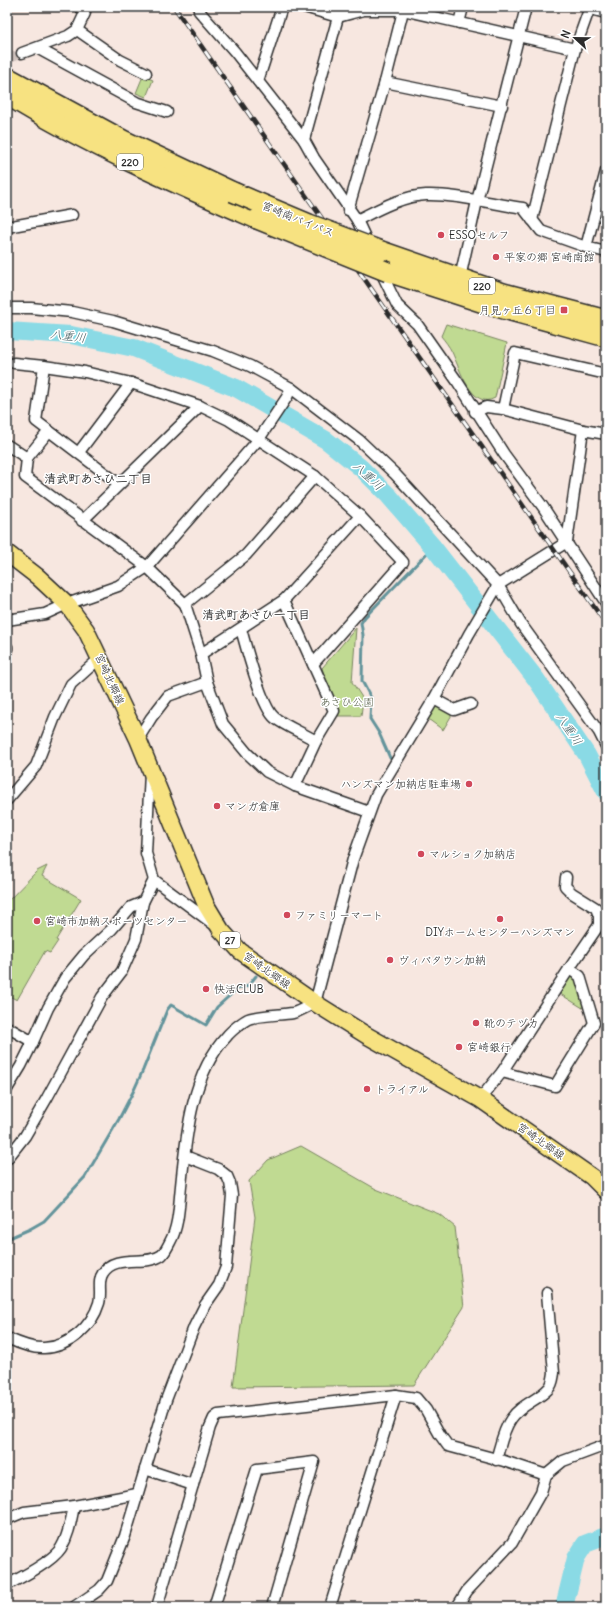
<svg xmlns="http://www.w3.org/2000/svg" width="613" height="1614" font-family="Delius,'Klee One',sans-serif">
  <rect width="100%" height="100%" fill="#f7e7e0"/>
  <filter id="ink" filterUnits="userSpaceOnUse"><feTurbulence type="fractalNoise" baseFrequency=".025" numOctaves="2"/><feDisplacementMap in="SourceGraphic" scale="8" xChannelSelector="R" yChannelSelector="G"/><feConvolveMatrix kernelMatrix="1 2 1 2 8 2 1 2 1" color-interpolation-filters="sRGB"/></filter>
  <g filter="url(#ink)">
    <g fill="#c0da92" stroke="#76825e">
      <polygon points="143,76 153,80 146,97 136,93"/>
      <path d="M 446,324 L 507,343 L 495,398 C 472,411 459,367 452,352 C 449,346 445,341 441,336 Z"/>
      <polygon points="356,628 352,682 363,699 361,716 337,716 322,668"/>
      <polygon points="437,704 453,713 443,730 428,719"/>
      <polygon points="47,866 42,876 81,899 56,940 58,941 50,953 45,951 17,1000 7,995 7,902 37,871"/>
      <polygon points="573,976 577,980 586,1010 557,992 567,977"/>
      <polygon points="301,1146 376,1189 439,1214 455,1227 464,1307 414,1385 233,1387 255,1217 249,1181 268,1160"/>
    </g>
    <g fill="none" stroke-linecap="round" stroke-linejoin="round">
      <g stroke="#64949b" stroke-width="3">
        <polyline points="390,758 379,733 370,719 371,698 362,681 363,635 361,623 365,617 433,547"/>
        <polyline points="7,1239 30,1229 44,1221 85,1177 119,1119 134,1090 143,1070 167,1010 171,1005 206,1025 217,1007 237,989 248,986 256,976"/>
      </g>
      <g stroke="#8adae5" stroke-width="18">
        <polyline points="7,331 71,335 134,348 236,388 326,440 361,468 389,496 433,547 536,679 587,755 606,792"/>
        <polyline points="564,1607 576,1558 585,1544 606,1536"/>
      </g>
      <polyline stroke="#cec1bc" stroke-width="10" stroke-dasharray="10 5" stroke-linecap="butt" points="7,59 22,53"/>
      <defs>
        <g id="street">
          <polyline points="201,7 199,11 235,52 304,140 314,158 357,220 369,246"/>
          <polyline points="304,7 338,17 364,10 403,10 575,49"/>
          <polyline points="590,9 606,13"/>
          <polyline points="459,23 463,7"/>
          <polyline points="77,30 120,60 146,73"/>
          <polyline points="37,48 136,102 167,112"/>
          <polyline points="22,53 68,36 77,30 85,13 80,7"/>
          <polyline points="258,81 282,7"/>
          <polyline points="385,82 502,106"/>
          <polyline points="304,140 338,17"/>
          <polyline points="348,210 385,82 404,7"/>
          <path d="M 357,220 C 377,210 402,196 426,195 C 456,194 493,204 523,208 L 541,231 L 586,247 L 606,252"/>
          <polyline points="532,220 575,49 590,7"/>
          <polyline points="7,227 72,215"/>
          <polyline points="586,247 606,171"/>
          <polyline points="380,270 397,305 417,324 457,381 504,454 543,507 606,603"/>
          <polyline points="460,278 477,201 526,7"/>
          <polyline points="7,308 31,308 72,312 113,321 213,351 250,366 291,388 359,440 395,474 498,585 521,624 599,732 606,746"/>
          <polyline points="14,363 44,366 85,372 131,383 200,406 229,420 315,476 360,516 403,562 313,664"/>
          <polyline points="44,366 36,421 119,484"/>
          <polyline points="503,409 515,353 606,374"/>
          <polyline points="475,412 486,407 503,409 583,430 606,434"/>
          <polyline points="49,431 27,458 25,477 147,567 185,604 201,654 207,682 223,724 247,753 267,772 295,786 369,812"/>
          <polyline points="7,445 27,458"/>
          <polyline points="79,452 131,383"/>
          <polyline points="82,521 200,406"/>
          <polyline points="567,542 583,430"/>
          <polyline points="284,600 334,711 316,741 295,786"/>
          <polyline points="185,604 246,555 315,476"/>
          <polyline points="7,620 45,614 67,604 118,586 147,567 259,439 287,397 291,388"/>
          <path d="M 241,629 C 246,647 262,708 275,718 C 287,727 303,733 316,741"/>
          <polyline points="7,647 7,649"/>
          <polyline points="201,654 284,600 360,516"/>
          <polyline points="434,699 454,710 471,704"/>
          <polyline points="138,739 151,718 168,696 207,682"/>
          <polyline points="150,772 146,853 154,880 216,926"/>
          <polyline points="7,800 36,766 55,717 71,684 100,658"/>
          <polyline points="7,1027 33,1042 21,1066 7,1089"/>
          <polyline points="33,1042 48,1008 65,978 84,955 112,929 131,907 143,902"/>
          <polyline points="502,1072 555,1086 594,1023 580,976 569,969"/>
          <polyline points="480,1099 502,1072 569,969 599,925 599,916 596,908 572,893 565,886 566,877"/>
          <polyline points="7,1159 25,1136 47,1098 102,997 122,971 136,939 143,902 154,880"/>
          <path d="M 7,1338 C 18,1343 32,1349 44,1348 C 70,1347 92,1326 99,1303 C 102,1293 97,1281 103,1273 C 115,1253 146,1267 162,1255 C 165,1252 168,1246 170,1242 C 179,1226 179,1204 181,1186 C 186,1137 191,1074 227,1036 C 231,1031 242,1022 248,1019 C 259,1015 280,1015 293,1013 C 300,1011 308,1006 315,1003 L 353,859 L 376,795 L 434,699 L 469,634 L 498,585 L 567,542"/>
          <path d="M 496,1460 C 500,1447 503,1430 511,1419 C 521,1404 539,1400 549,1388 C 553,1384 553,1378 554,1373 L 547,1293"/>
          <polyline points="145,1469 193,1485"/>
          <polyline points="7,1519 24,1512 74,1506 137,1494"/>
          <path d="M 7,1585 C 22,1577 52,1562 61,1548 C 69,1535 71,1520 74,1506"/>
          <polyline points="74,1607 99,1590 107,1581 125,1536 166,1400 194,1327 205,1305 219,1285 226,1267 232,1195 230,1183 227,1176 218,1169 185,1156"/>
          <polyline points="157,1607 210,1427 214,1418 218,1415 396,1395 416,1398 426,1410 440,1435 448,1446 504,1461 546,1475"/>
          <polyline points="214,1607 257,1469 314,1462 272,1607"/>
          <polyline points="330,1607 396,1395"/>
          <polyline points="457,1607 467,1591 512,1543 541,1492 546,1475 563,1461 606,1445"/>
        </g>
        <polyline id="primary" points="7,553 38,577 67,604 86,630 138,739 206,905 221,930 240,951 315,1003 366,1035 480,1099 592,1177 606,1191"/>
        <g id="highway">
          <polyline points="7,77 123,140 233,192"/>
          <path d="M 7,95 C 86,144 172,182 257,219"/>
          <polyline points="381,251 503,293 606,320"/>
          <polyline points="388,272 493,306 606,337"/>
        </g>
      </defs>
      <use href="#street" stroke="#2b2b2b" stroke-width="13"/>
      <use href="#primary" stroke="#2b2b2b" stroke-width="19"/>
      <use href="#highway" stroke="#2b2b2b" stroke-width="22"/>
      <use href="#street" stroke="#fff" stroke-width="10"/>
      <use href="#primary" stroke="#f7e281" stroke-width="16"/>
      <use href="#highway" stroke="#f7e281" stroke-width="19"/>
      <defs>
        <polyline id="rail" points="174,7 606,624"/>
      </defs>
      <use href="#rail" stroke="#2b2b2b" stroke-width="4.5"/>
      <use href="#rail" stroke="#fff" stroke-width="3" stroke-dasharray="9" stroke-linecap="butt"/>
      <defs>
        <g id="highway-bridge">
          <polyline points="233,192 309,224 381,251"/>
          <polyline points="257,219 388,272"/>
        </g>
      </defs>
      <use href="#highway-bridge" stroke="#2b2b2b" stroke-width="22" stroke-linecap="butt"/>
      <use href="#highway-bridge" stroke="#f7e281" stroke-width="19"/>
    </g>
  </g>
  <g fill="#d1495b" stroke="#fff" stroke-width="1.5">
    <circle cx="441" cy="235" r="4"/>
    <circle cx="496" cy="257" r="4"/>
    <rect x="560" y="306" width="8" height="8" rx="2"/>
    <circle cx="469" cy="784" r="4"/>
    <circle cx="217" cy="806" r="4"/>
    <circle cx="421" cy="854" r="4"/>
    <circle cx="287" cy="915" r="4"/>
    <circle cx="500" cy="919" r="4"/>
    <circle cx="37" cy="921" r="4"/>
    <circle cx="390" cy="960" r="4"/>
    <circle cx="206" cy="989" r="4"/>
    <circle cx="476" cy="1023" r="4"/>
    <circle cx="459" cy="1047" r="4"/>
    <circle cx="367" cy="1089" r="4"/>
  </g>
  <g text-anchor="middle" stroke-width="3" stroke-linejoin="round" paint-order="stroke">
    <g fill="#fff" stroke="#6b6b6b" stroke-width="1">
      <rect x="117" y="154" width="26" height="16" rx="3"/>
      <rect x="469" y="278" width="26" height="16" rx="3"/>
      <rect x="220" y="932" width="20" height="16" rx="3"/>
    </g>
    <g font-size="10" font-weight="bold" fill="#2b2b2b">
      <text x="130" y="166">220</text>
      <text x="482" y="290">220</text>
      <text x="230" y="944">27</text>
    </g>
    <g font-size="11" fill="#2b2b2b" stroke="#fff">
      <text transform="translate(298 219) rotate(22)" y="4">宮崎南バイパス</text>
      <text transform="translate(110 679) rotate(65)" y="4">宮崎北郷線</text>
      <text transform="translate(267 970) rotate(35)" y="4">宮崎北郷線</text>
      <text transform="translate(541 1141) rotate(35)" y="4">宮崎北郷線</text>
    </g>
    <g font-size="11" fill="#2b2b2b" stroke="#fff" text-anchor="start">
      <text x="449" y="239">ESSOセルフ</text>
      <text x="504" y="261">平家の郷 宮崎南館</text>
      <text x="556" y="314" text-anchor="end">月見ヶ丘６丁目</text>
      <text x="461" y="788" text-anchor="end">ハンズマン加納店駐車場</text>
      <text x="225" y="810">マンガ倉庫</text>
      <text x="429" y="858">マルショク加納店</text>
      <text x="295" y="919">ファミリーマート</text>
      <text x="45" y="925">宮崎市加納スポーツセンター</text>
      <text x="500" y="936" text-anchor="middle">DIYホームセンターハンズマン</text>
      <text x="398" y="964">ヴィバタウン加納</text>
      <text x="214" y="993">快活CLUB</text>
      <text x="484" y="1027">靴のテヅカ</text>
      <text x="467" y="1051">宮崎銀行</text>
      <text x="375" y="1093">トライアル</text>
    </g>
    <g font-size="11" fill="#58604a" stroke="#fff">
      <text x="347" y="706">あさひ公園</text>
    </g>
    <g font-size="12" font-style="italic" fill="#486063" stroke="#fff">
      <text transform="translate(68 336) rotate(7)" y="4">八重川</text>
      <text transform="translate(368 476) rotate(43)" y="4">八重川</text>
      <text transform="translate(569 729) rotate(56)" y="4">八重川</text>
    </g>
    <g font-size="12" font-weight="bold" fill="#2b2b2b" stroke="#fff">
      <text x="98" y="483">清武町あさひ二丁目</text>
      <text x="256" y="619">清武町あさひ一丁目</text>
    </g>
  </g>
  <rect width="613" height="1614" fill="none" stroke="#fff" stroke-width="24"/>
  <rect x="12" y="12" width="589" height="1590" fill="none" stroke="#2b2b2b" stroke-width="1.5" filter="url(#ink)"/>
  <g transform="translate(575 38) rotate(292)" stroke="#ffffff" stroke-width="3" paint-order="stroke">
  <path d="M0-3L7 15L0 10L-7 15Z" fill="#2b2b2b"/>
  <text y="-6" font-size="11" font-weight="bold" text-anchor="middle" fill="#2b2b2b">N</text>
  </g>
</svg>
